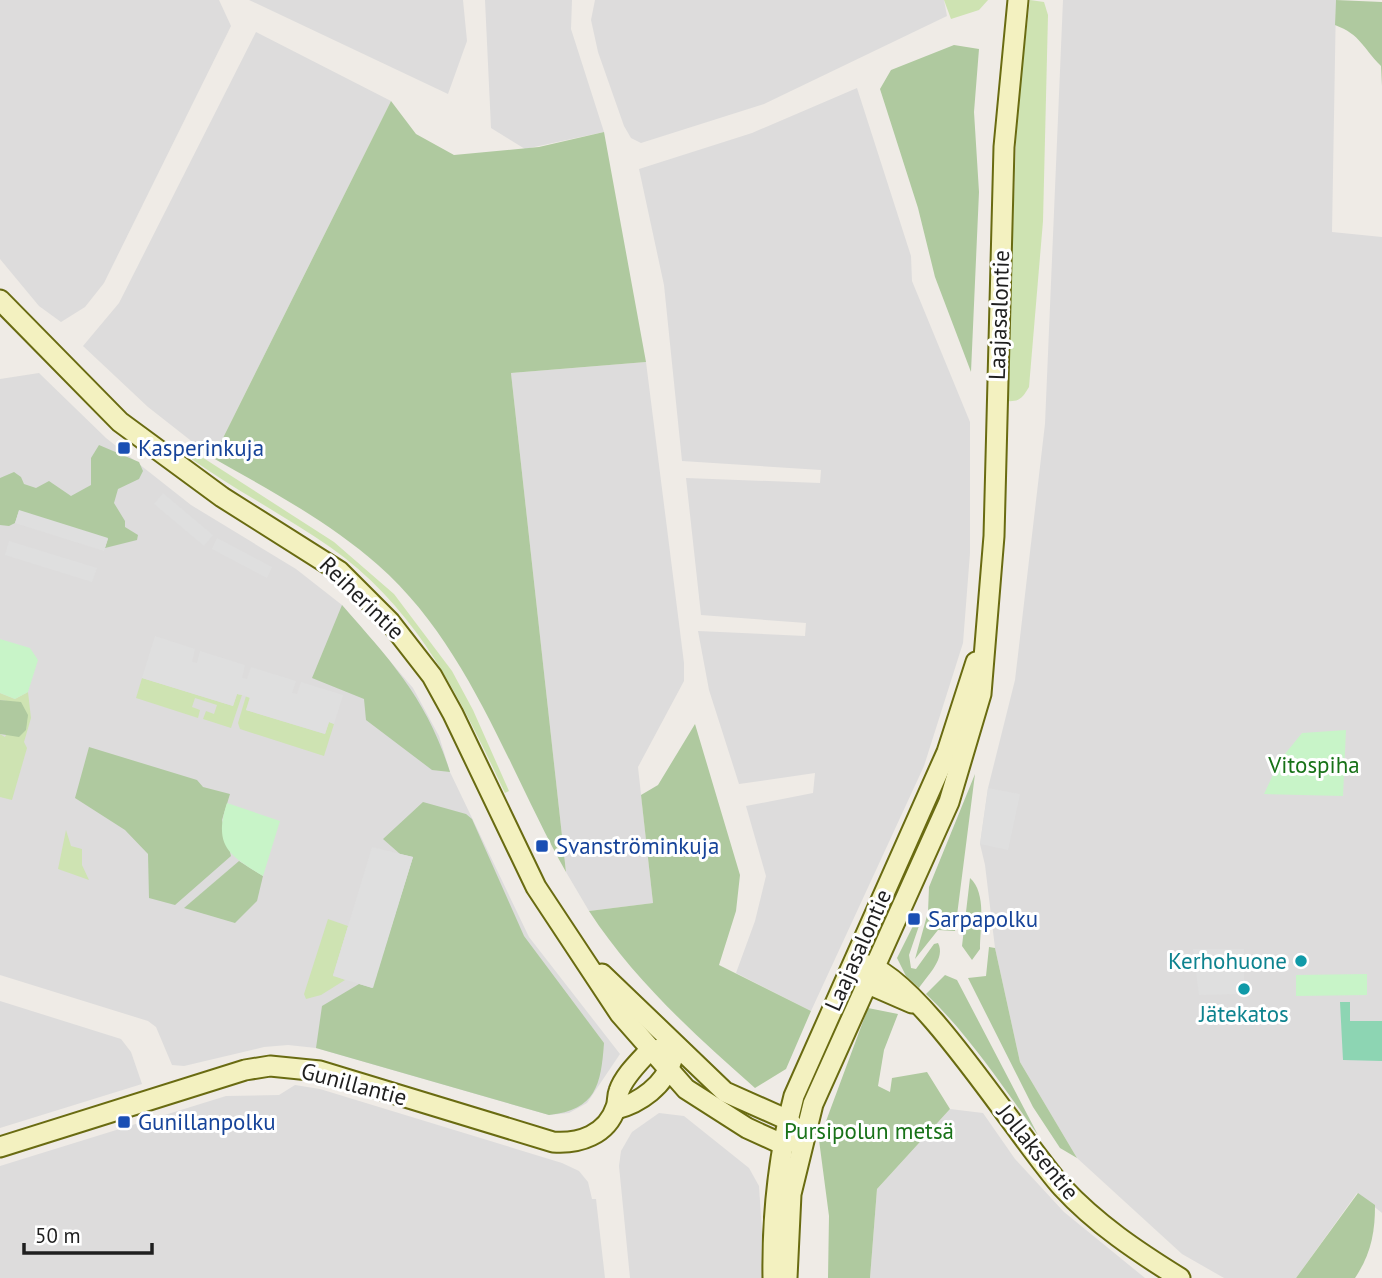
<svg xmlns="http://www.w3.org/2000/svg" width="1382" height="1278" font-family="'PT Sans',sans-serif">
  <rect width="100%" height="100%" fill="#efebe6"/>
  <g fill="#dddcdc">
    <polygon points="0,0 219,0 231,26 104,283 85,307 61,322 39,306 0,259"/>
    <polygon points="249,0 463,0 467,41 448,94"/>
    <polygon points="485,0 572,0 571,29 604,132 525,149 491,128"/>
    <polygon points="595,0 944,0 947,16 764,104 641,143 631,138 624,126 598,52 591,20"/>
    <polygon points="1063,0 1336,0 1332,232 1382,237 1382,1213 1357,1193 1296,1278 1224,1278 1182,1254 1077,1158 1020,1062 995,948 985,865 980,844 988,788 1015,680 1045,424"/>
    <polygon points="256,32 391,101 213,458 148,407 83,346 119,303"/>
    <polygon points="857,88 911,256 912,281 970,422 970,553 963,643 924,766 811,1011 736,973 755,921 766,876 746,806 813,793 815,773 739,784 709,690 698,631 805,636 806,623 701,615 686,478 820,483 821,470 682,461 664,285 639,169 752,133"/>
    <polygon points="646,362 684,663 684,681 638,767 653,903 589,911 566,872 511,373"/>
    <polygon points="39,373 106,438 191,505 296,569 342,605 413,688 439,736 450,772 529,937 620,1054 587,1103 569,1113 549,1115 316,1048 288,1045 264,1047 184,1066 172,1065 156,1027 148,1021 0,975 0,379"/>
    <polygon points="0,1001 121,1039 131,1052 142,1084 0,1128"/>
    <polygon points="295,1085 320,1089 562,1163 579,1171 588,1182 592,1199 596,1199 605,1278 0,1278 0,1166 226,1096 279,1095"/>
    <polygon points="950,1109 983,1113 1015,1159 1064,1212 1145,1278 870,1278 877,1189"/>
    <polygon points="659,1113 684,1116 749,1168 759,1186 765,1278 630,1278 619,1166 621,1151 632,1132"/>
  </g>
  <g fill="#cee3b2">
    <polygon points="944,0 988,0 979,10 951,19"/>
    <path d="M 1030,0 L 1044,2 L 1048,15 L 1043,221 L 1029,387 C 1023,397 1020,402 1007,401 L 1017,113 Z"/>
    <path d="M 194,452 L 334,542 L 394,594 L 452,671 L 473,710 L 509,791 L 505,793 C 460,698 419,610 330,547 C 284,515 235,490 190,458 Z"/>
    <polygon points="142,678 233,706 237,694 242,695 231,728 203,719 206,711 214,714 217,705 195,698 192,707 200,710 198,718 136,698"/>
    <polygon points="28,692 31,718 24,742 27,748 12,800 0,797 0,734 5,737 21,703 0,700 0,693 15,699"/>
    <polygon points="246,696 250,697 246,710 325,734 329,722 334,724 324,756 240,729 238,723"/>
    <polygon points="66,830 71,846 82,849 82,865 89,880 58,869"/>
    <polygon points="328,919 348,926 333,975 345,980 321,995 306,999 304,994"/>
  </g>
  <g fill="#afc99f">
    <path d="M 1336,0 L 1382,2 L 1382,86 L 1381,66 C 1362,47 1361,35 1335,25 Z"/>
    <polygon points="954,45 979,49 974,112 979,192 971,372 935,277 918,208 880,89 891,70"/>
    <path d="M 391,101 L 416,134 L 454,155 L 539,147 L 604,132 L 646,362 L 511,373 L 566,872 C 508,769 469,645 378,565 C 328,521 271,491 213,458 Z"/>
    <polygon points="99,445 139,462 143,471 139,479 118,489 114,503 125,521 125,527 138,535 137,540 105,548 108,539 19,511 15,523 9,526 0,525 0,478 14,472 21,477 24,484 36,488 49,481 71,496 91,485 91,458"/>
    <path d="M 342,605 C 391,661 427,699 450,772 L 432,770 L 366,720 L 364,699 L 312,678 Z"/>
    <polygon points="0,700 21,702 28,715 26,730 19,737 0,734"/>
    <path d="M 695,724 L 740,875 L 736,911 L 719,965 L 811,1011 L 786,1069 L 755,1088 C 694,1034 634,980 589,911 L 653,903 L 641,795 L 658,785 Z"/>
    <polygon points="89,747 197,780 203,787 230,794 222,820 231,856 175,905 149,898 148,854 125,830 75,798"/>
    <polygon points="975,774 955,931 938,930 915,959 928,912 929,887"/>
    <path d="M 423,802 L 466,814 L 472,819 L 524,936 L 604,1043 C 601,1085 596,1110 549,1115 L 316,1048 L 322,1006 L 359,984 L 372,988 L 413,857 L 400,854 L 383,839 Z"/>
    <polygon points="239,861 263,876 257,901 235,923 184,908"/>
    <path d="M 970,878 C 987,893 980,928 980,949 L 972,960 L 962,946 Z"/>
    <path d="M 917,918 L 921,920 L 909,955 L 911,968 L 916,969 L 934,944 L 938,943 C 946,958 928,975 919,988 L 906,976 L 897,958 Z"/>
    <polygon points="989,947 995,948 1020,1062 1077,1158 1060,1148 1033,1107 968,978 986,976"/>
    <path d="M 945,975 L 957,980 L 1038,1135 C 1002,1086 970,1036 926,994 Z"/>
    <polygon points="868,1008 898,1014 884,1050 878,1086 890,1092 892,1078 927,1072 950,1109 877,1189 870,1278 828,1278 829,1216 819,1140"/>
    <path d="M 1358,1193 L 1375,1205 C 1375,1233 1371,1254 1355,1278 L 1296,1278 Z"/>
  </g>
  <g fill="#c8f4c8">
    <polygon points="0,639 30,648 38,660 28,692 15,699 0,693"/>
    <polygon points="1346,730 1343,796 1264,794 1280,760 1302,733"/>
    <path d="M 227,803 L 280,821 L 263,876 C 229,855 213,846 227,803 Z"/>
    <polygon points="1367,974 1367,995 1296,996 1296,975"/>
  </g>
  <polygon fill="#8dd5b3" points="1340,1002 1350,1002 1350,1021 1382,1021 1382,1061 1343,1060"/>
  <g fill="#dfdfdf">
    <polygon points="163,493 213,535 204,546 154,504"/>
    <polygon points="19,510 108,538 104,551 15,523"/>
    <polygon points="217,538 272,567 267,578 212,549"/>
    <polygon points="9,541 97,568 92,582 5,555"/>
    <polygon points="155,636 195,649 192,662 197,663 200,651 245,665 242,678 247,679 251,667 296,681 292,693 297,694 301,682 343,695 334,724 329,722 325,734 246,710 250,698 242,695 237,694 233,706 142,678"/>
    <polygon points="988,788 1020,794 1008,850 980,844"/>
    <polygon points="372,847 413,857 373,988 333,976"/>
    <polygon points="1193,949 1244,949 1244,984 1240,984 1240,994 1199,995"/>
  </g>
  <g fill="none" stroke-linecap="round" stroke-linejoin="round">
    <defs>
      <g id="secondary">
        <polyline points="0,300 120,422 222,497 339,571 390,622 432,676 453,714 536,887 620,1014 686,1089 747,1128 782,1144 803,1136"/>
        <path d="M 863,964 C 916,972 1021,1142 1062,1187 C 1096,1224 1138,1252 1180,1278"/>
        <polyline points="602,974 725,1092 788,1120 795,1128"/>
        <polyline points="860,974 866,983 912,1003"/>
        <path d="M 616,1109 C 640,1103 665,1085 672,1060"/>
        <path d="M 0,1147 L 245,1070 L 270,1066 L 320,1071 L 553,1142 C 579,1144 607,1135 616,1107 C 618,1102 617,1096 619,1091 C 624,1076 639,1062 649,1051 L 676,1046"/>
        <path d="M 773,1278 C 772,1215 778,1157 794,1096 L 947,752 L 976,662"/>
        <polyline points="787,1278 791,1194 813,1104 949,802 981,694 994,536 1004,147 1018,0"/>
      </g>
    </defs>
    <use href="#secondary" stroke="#696b11" stroke-width="23"/>
    <use href="#secondary" stroke="#f3f1c0" stroke-width="19"/>
  </g>
  <g fill="#1a4fb4" stroke="#fff" stroke-width="2.5">
    <rect x="117" y="441" width="14" height="14" rx="3.5"/>
    <rect x="535" y="839" width="14" height="14" rx="3.5"/>
    <rect x="907" y="912" width="14" height="14" rx="3.5"/>
    <rect x="117" y="1115" width="14" height="14" rx="3.5"/>
  </g>
  <g fill="#0f9aa8" stroke="#fff" stroke-width="2.5">
    <circle cx="1301" cy="961" r="7"/>
    <circle cx="1244" cy="989" r="7"/>
  </g>
  <g text-anchor="middle" stroke-width="6" stroke-linejoin="round" paint-order="stroke">
    <g font-size="23" fill="#1f1f1f" stroke="#fff">
      <text transform="translate(999 315) rotate(-88)" y="8">Laajasalontie</text>
      <text transform="translate(362 598) rotate(44)" y="8">Reiherintie</text>
      <text transform="translate(858 950) rotate(-66)" y="8">Laajasalontie</text>
      <text transform="translate(354 1084) rotate(15)" y="8">Gunillantie</text>
      <text transform="translate(1038 1152) rotate(51)" y="8">Jollaksentie</text>
    </g>
    <g font-size="23" fill="#164399" stroke="#fff" text-anchor="start">
      <text x="138" y="456">Kasperinkuja</text>
      <text x="556" y="854">Svanströminkuja</text>
      <text x="928" y="927">Sarpapolku</text>
      <text x="138" y="1130">Gunillanpolku</text>
    </g>
    <g font-size="23" fill="#187218" stroke="#fff">
      <text x="1314" y="773">Vitospiha</text>
      <text x="869" y="1139">Pursipolun metsä</text>
    </g>
    <g font-size="23" fill="#0d838f" stroke="#fff" text-anchor="end">
      <text x="1287" y="969">Kerhohuone</text>
      <text x="1244" y="1022" text-anchor="middle">Jätekatos</text>
    </g>
  </g>
  <path d="M24 1243v10h128v-10" fill="none" stroke="#1f1f1f" stroke-width="3.5"/>
  <text x="35" y="1243" font-size="21" fill="#1f1f1f" stroke="#ffffff" stroke-width="5" paint-order="stroke">50 m</text>
</svg>
